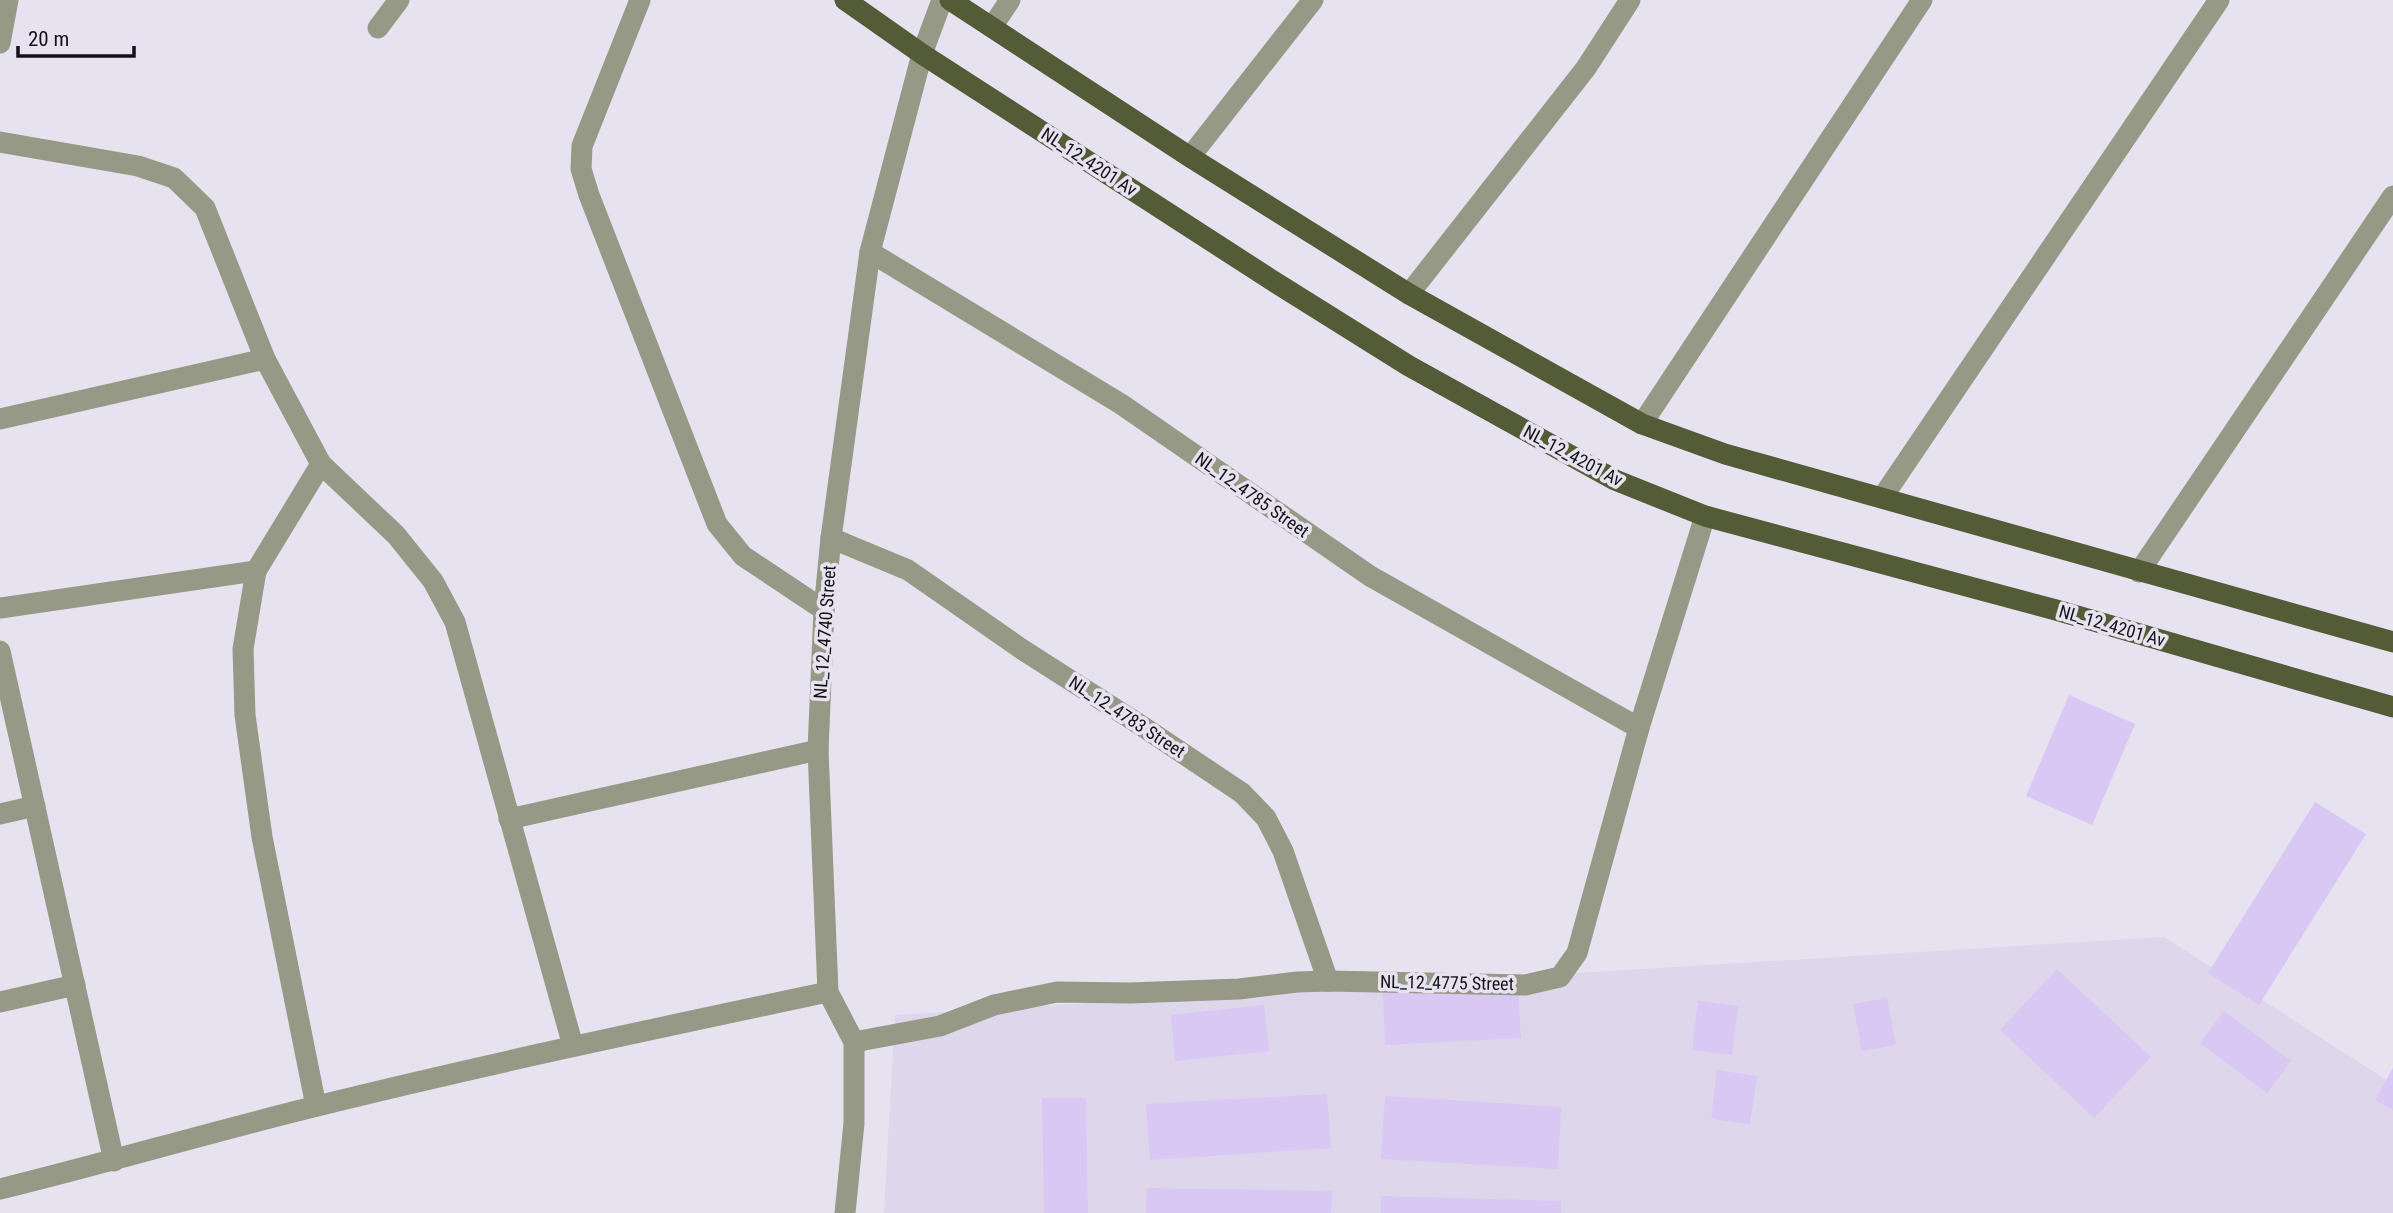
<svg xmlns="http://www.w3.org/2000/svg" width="2393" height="1213" font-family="'Roboto Condensed',sans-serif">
  <rect width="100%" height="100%" fill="#e7e2f0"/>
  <polygon fill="#ded6eb" points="2164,937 2393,1084 2393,1213 884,1213 895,1015"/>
  <g fill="#d9c7f4">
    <polygon points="2069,695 2135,724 2092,825 2026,796"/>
    <polygon points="2315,802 2366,834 2259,1005 2208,973"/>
    <polygon points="2057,969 2151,1057 2094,1118 2000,1030"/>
    <polygon points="1518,985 1521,1038 1385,1045 1383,992"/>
    <polygon points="1887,998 1896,1045 1862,1051 1853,1004"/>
    <polygon points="1698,1001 1738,1006 1732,1055 1692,1050"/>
    <polygon points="1264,1005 1269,1051 1175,1061 1171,1015"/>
    <polygon points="2224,1011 2291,1061 2267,1093 2200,1043"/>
    <polygon points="2393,1068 2393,1110 2375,1100"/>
    <polygon points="1717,1070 1757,1076 1750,1124 1711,1119"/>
    <polygon points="1327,1094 1331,1148 1150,1160 1146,1104"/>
    <polygon points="1385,1096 1561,1107 1558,1169 1381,1159"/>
    <polygon points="1042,1098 1086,1098 1088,1213 1044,1213"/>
    <polygon points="1147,1188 1332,1191 1331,1213 1146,1213"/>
    <polygon points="1381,1196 1561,1201 1561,1213 1381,1213"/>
  </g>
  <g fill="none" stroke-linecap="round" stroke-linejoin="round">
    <g stroke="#959985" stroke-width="21">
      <polyline points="640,0 582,146 581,169 589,195 717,524 743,556 824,610"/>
      <polyline points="992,27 1010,0"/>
      <polyline points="378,28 399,0"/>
      <polyline points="0,43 8,0"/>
      <polyline points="0,142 138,166 174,178 205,208 265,359 321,464 396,535 433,581 455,622 573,1046"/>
      <polyline points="1190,157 1313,0"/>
      <polyline points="870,252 1121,404 1370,576 1639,728"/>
      <polyline points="1409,294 1586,68 1630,0"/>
      <polyline points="0,419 265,359"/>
      <polyline points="1642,424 1922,0"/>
      <polyline points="1882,498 2219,0"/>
      <polyline points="831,538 908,570 1020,648 1142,726 1242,793 1266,818 1283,851 1328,981"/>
      <polyline points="2139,572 2393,196"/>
      <polyline points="0,608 256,571"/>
      <polyline points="0,651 114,1161"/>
      <polyline points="0,814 35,806"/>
      <polyline points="509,819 818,750"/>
      <polyline points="0,1002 75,985"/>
      <polyline points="854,1042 940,1026 994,1005 1057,992 1130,993 1239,989 1297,982 1328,981 1525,985 1560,977 1577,953 1639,728 1705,516"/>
      <polyline points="316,1106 262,837 245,715 243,649 256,571 321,464"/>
      <path d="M 0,1189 C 106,1163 211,1132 317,1106 C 487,1064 658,1028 828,992"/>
      <polyline points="845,1213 854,1123 854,1042 828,992 818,750 824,610 831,538 870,252 922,54 942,0"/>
    </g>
    <g stroke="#545b37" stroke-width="21">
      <polyline points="845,0 922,54 1270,279 1409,366 1615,480 1705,516 2056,610 2393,707"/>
      <polyline points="950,0 1190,157 1409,294 1642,424 1725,454 2393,642"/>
    </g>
  </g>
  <g text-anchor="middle" stroke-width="7" stroke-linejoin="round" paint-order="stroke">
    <g font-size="18" fill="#131116" stroke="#e7e2f0">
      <text transform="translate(1089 162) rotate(33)" y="6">NL_12_4201 Av</text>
      <text transform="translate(1573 456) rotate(28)" y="6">NL_12_4201 Av</text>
      <text transform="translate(1252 495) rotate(35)" y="6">NL_12_4785 Street</text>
      <text transform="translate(2112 626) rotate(16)" y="6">NL_12_4201 Av</text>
      <text transform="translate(825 632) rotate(-86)" y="6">NL_12_4740 Street</text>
      <text transform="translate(1127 717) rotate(33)" y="6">NL_12_4783 Street</text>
      <text transform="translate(1447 983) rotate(1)" y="6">NL_12_4775 Street</text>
    </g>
  </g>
  <path d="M18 46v10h116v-10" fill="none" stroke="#131116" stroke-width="3.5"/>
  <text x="28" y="46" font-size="21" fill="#131116" stroke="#e7e2f0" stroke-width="5" paint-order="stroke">20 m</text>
</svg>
